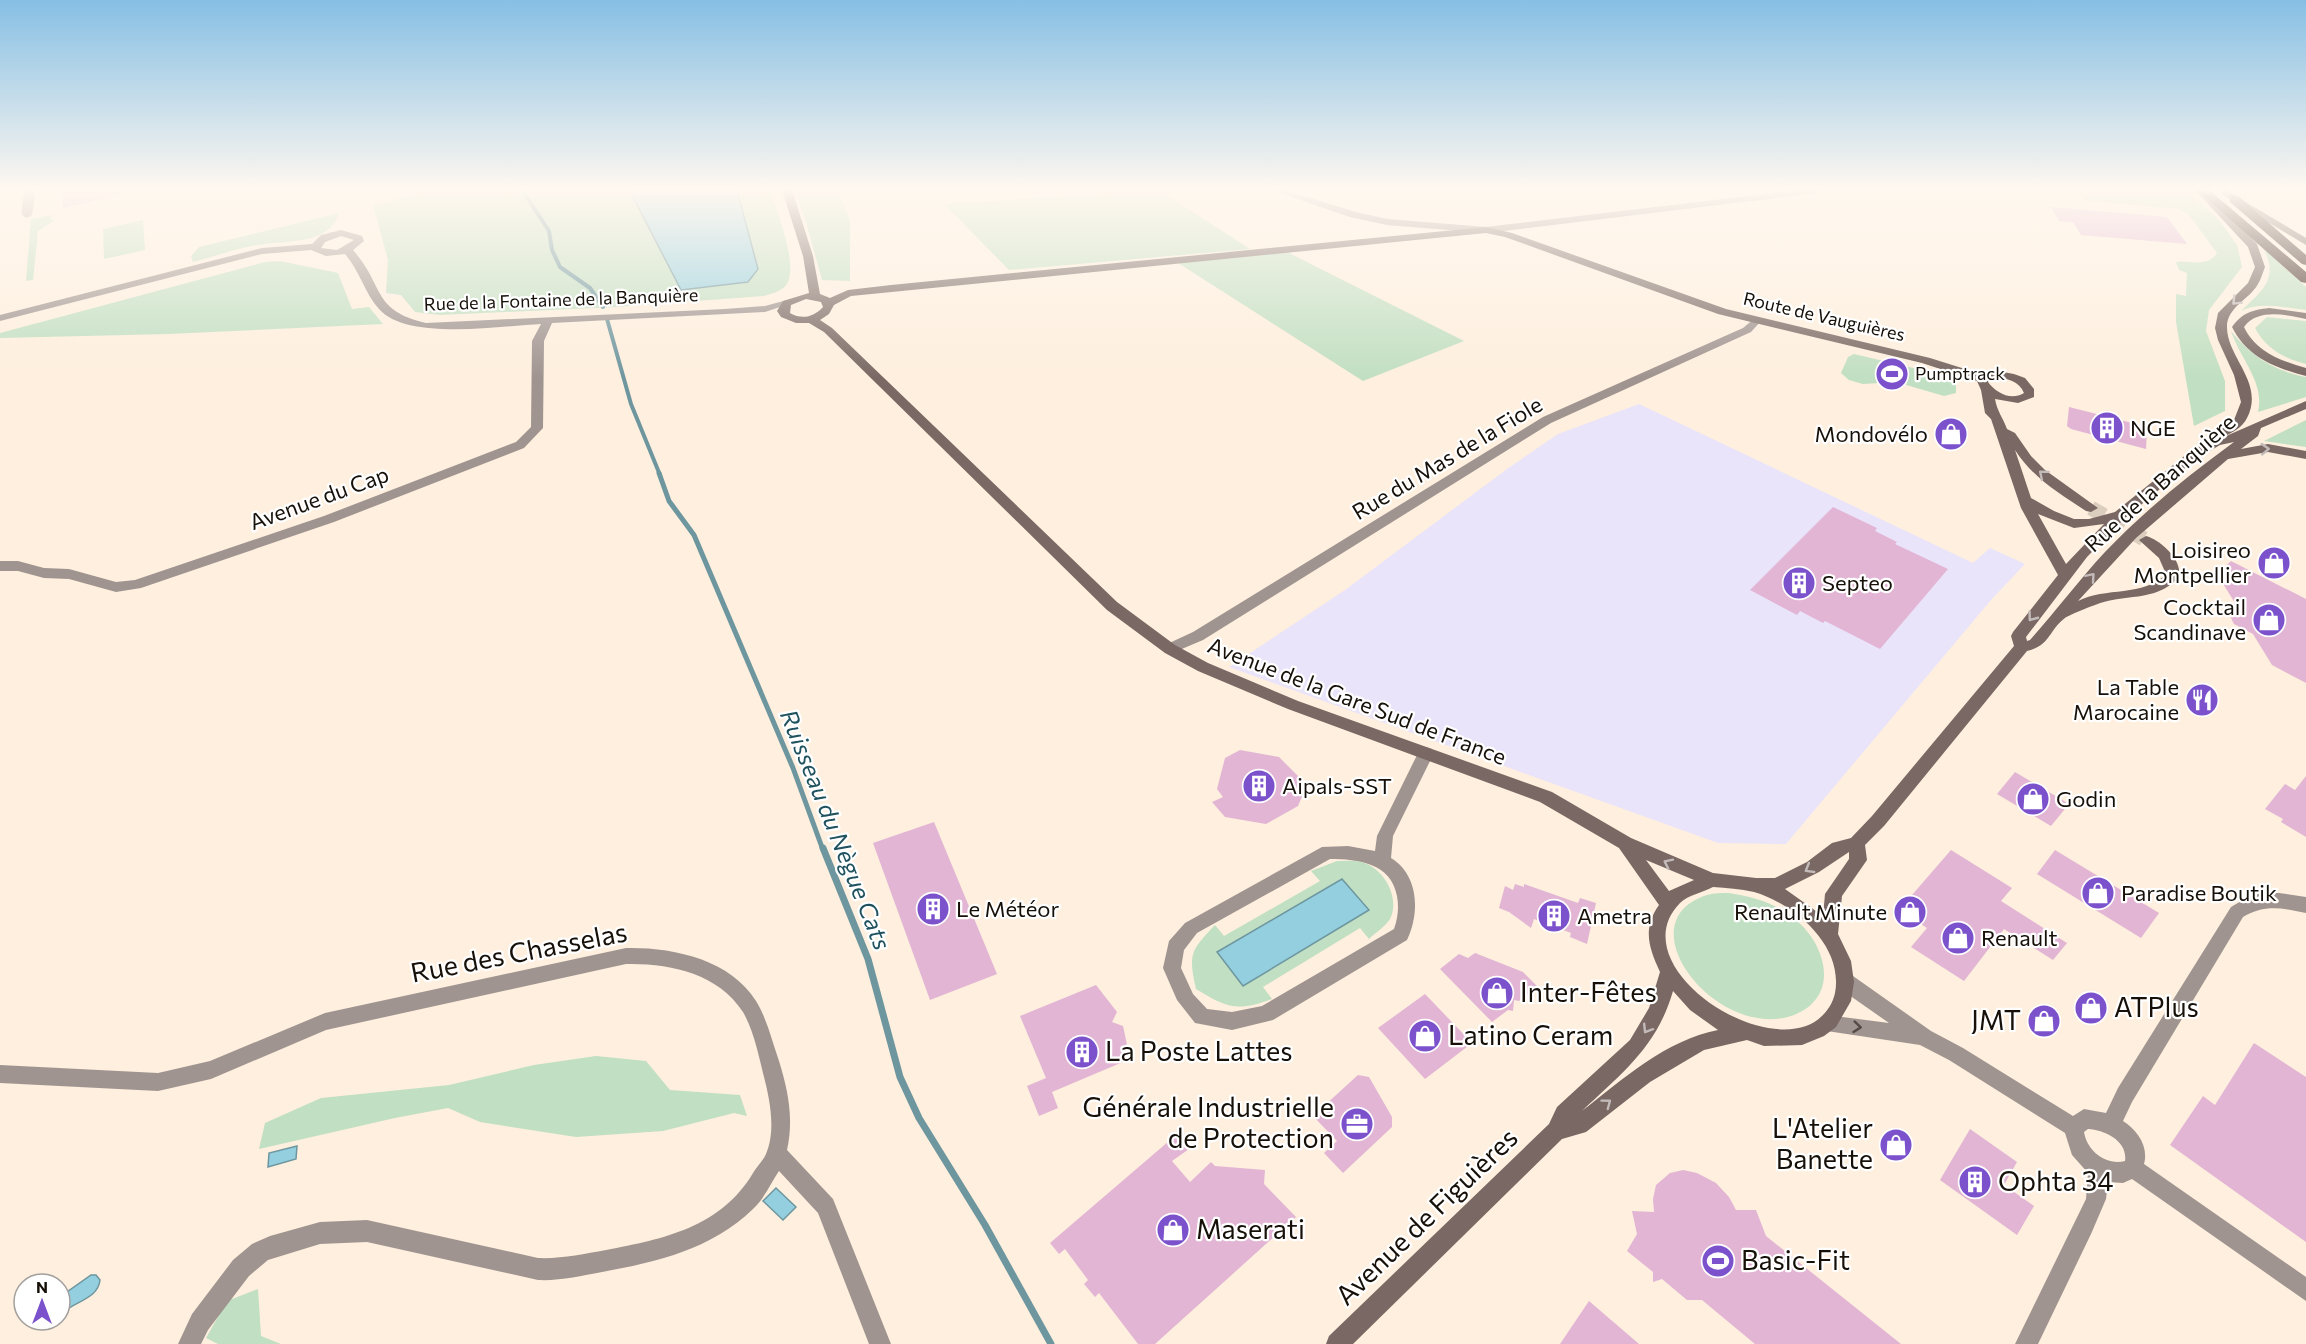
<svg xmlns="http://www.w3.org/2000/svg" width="2306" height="1344" font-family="Commissioner,sans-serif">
  <rect width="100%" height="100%" fill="#feefde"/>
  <polygon fill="#eae4fa" points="1639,404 1973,563 1990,548 2025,564 1991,600 1786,844 1718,843 1229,667 1345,590 1507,469 1558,434"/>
  <g fill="#c1dfc2">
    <path d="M 431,190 L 770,190 C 777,211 797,261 788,282 C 784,291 773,293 764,296 L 615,307 L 440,315 L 415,312 L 401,295 L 386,293 L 388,260 L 373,205 Z"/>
    <polygon points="795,190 837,190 850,220 850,281 822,280 806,222"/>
    <polygon points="1159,190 1250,249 1009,270 944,204"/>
    <path d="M 2077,190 L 2186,190 L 2220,221 L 2237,245 L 2242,267 L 2209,310 L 2206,331 L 2225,381 L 2225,411 L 2194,426 L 2176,322 L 2176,294 L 2186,296 L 2187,273 L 2179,270 L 2176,262 C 2190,260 2208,268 2217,253 L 2189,215 L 2179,209 L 2086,201 Z"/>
    <path d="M 339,213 C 328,248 281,239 252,246 C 232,250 212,257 193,262 L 191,256 L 199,247 Z"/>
    <polygon points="51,215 51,220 55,220 38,231 33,280 26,281 31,219"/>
    <polygon points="143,220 145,250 104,259 103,229"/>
    <path d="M 2263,248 L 2306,287 L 2306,310 C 2286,308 2260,301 2241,311 C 2262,291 2280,278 2263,248 Z"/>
    <polygon points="1285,251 1464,341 1363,381 1175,261"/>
    <polygon points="280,261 338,273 352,309 369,307 383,324 169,334 0,338 0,333 265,262"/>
    <path d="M 2267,317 L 2306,321 L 2306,364 C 2285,359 2265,348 2255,328 Z"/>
    <path d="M 2231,331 C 2251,356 2274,371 2306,377 L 2306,397 L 2258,412 C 2265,382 2240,359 2231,331 Z"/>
    <polygon points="1854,354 1947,376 1956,385 1956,393 1944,396 1896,382 1863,384 1849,380 1841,373 1848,357"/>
    <polygon points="2306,420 2306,447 2264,441"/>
    <path d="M 1337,861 C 1344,861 1354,860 1361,862 C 1383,867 1401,897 1390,919 C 1386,926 1375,933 1369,939 L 1360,928 L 1263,987 L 1272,999 C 1237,1012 1227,1008 1196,989 C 1188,954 1191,950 1215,925 L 1224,936 L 1320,881 L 1311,871 Z"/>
    <path d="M 1729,893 C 1754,897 1776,903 1796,920 C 1827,946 1840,997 1794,1015 C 1718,1043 1622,922 1707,895 C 1714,893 1722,893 1729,893 Z"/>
    <polygon points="596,1056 646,1061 670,1090 740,1095 747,1116 734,1113 663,1131 576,1137 480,1122 448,1108 395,1118 259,1149 265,1123 321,1098 449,1085 534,1065"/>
    <polygon points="258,1289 261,1336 281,1344 218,1344 206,1338 227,1301"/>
  </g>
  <g fill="#93cfdf" stroke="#6e969f" stroke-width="1.5">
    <polygon points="640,190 737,190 758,269 748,282 681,290 632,195"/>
    <polygon points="1342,879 1369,910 1243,986 1217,952"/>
    <polygon points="297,1146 296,1159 268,1167 269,1153"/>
    <polygon points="776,1188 796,1207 783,1220 763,1201"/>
    <path d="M 91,1275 L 96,1275 L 100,1280 C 98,1299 75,1301 64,1312 L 60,1312 L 60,1297 Z"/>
  </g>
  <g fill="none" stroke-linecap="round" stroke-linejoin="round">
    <g stroke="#6e969f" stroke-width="4">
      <polyline points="522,190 549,231 552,250 560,267 590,288 603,307"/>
      <polyline points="607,319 631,404 660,475"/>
    </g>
    <polyline stroke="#6e969f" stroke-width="5" points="659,473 669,501 694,535 793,768 823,850"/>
    <polyline stroke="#6e969f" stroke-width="7" points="823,848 868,959 900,1077 919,1118 985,1225 1051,1344"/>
  </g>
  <g fill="#e2b5d4">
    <polygon points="62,190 121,190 121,195 63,208"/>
    <polygon points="2051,207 2167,217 2187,244 2081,235 2073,222 2059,221"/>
    <polygon points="2069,407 2144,426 2147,429 2146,449 2071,429 2067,426"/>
    <polygon points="1833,507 1877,528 1875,531 1897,542 1895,544 1948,569 1880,649 1825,621 1823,623 1800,611 1797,615 1750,590"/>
    <polygon points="2231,561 2306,599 2306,683 2272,665 2253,634 2234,624 2227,610 2235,603 2217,574"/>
    <polygon points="1240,750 1279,757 1298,776 1303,794 1298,806 1266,824 1225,817 1212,802 1223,797 1217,789 1225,758"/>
    <polygon points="2015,772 2069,804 2051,826 1997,794"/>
    <polygon points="2306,776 2306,837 2281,822 2283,819 2265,809 2285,784 2295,790"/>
    <polygon points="934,822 997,974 930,1000 873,843"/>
    <polygon points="1951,850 2012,888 2001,901 2067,943 2053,960 2004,929 1964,981 1911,947 1927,928 1899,910"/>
    <polygon points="2055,850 2159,913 2141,938 2037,874"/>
    <polygon points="1515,884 1524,887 1524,884 1578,903 1580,898 1596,903 1587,944 1570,937 1571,933 1534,919 1531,928 1509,912 1499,908 1505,886 1513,890"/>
    <polygon points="1475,953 1523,972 1538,987 1519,1001 1514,1000 1513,1011 1508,1010 1492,1022 1440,969 1459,954 1468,958"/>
    <polygon points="1096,985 1117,1012 1112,1022 1123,1026 1130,1059 1052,1092 1058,1108 1039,1116 1027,1086 1046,1078 1020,1016"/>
    <polygon points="1425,994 1472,1043 1425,1079 1378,1028"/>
    <polygon points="2254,1043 2306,1077 2306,1242 2170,1145 2203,1096 2215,1105"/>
    <polygon points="1358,1075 1369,1077 1392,1117 1392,1127 1343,1173 1324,1153 1337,1141 1313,1116"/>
    <polygon points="1970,1129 2017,1162 2004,1185 2034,1206 2017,1235 1940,1180"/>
    <polygon points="1176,1135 1189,1149 1172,1161 1190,1182 1211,1162 1215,1166 1265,1170 1264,1184 1296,1217 1155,1344 1138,1344 1099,1293 1095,1297 1084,1284 1088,1280 1065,1249 1059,1254 1050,1243"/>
    <polygon points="1683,1170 1697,1173 1716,1183 1729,1197 1736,1210 1756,1210 1766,1236 1901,1344 1755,1344 1702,1300 1687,1300 1662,1279 1653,1282 1653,1272 1627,1251 1637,1234 1632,1211 1654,1212 1653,1199 1656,1185 1670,1173"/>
    <polygon points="1589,1301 1639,1344 1560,1344"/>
  </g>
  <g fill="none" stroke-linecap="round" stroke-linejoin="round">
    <polyline stroke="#dbcebe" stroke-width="15" stroke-dasharray="15 8" stroke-linecap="butt" points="2091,508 2146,540"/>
    <g fill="#a09490" fill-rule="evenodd">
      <polygon points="1271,190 1284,190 1356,212 1387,219 1486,227 1798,190 1823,190 1818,193 1486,233 1387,225 1350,217"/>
      <path d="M 341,230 L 362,236 L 364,241 L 353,250 C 385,286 371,310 426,323 L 725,309 L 765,306 L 787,300 L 792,303 L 765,312 L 552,323 L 544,341 L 543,428 L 524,448 L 334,522 L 141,588 L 116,592 L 69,579 L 44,578 L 18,571 L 0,571 L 0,561 L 18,561 L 44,568 L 69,569 L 116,582 L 135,580 L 324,516 L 516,442 L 531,427 L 532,341 L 541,324 C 500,326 407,341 379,309 C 365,294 360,271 345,254 L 326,256 L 311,250 L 262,254 L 0,321 L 0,315 L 262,248 L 312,244 L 321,235 ZM 341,236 L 354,240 L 337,250 L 321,248 L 325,242 Z"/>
      <polygon points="1755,318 1761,321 1751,332 1551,423 1203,640 1170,654 1163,649 1165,645 1193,632 1543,417 1743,328"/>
      <path d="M 1426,747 L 1432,749 L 1434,753 L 1393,836 L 1391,858 C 1419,875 1420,913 1407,940 L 1273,1020 L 1232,1030 L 1195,1023 L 1177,1000 L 1163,968 L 1169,941 L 1185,923 L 1322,847 L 1348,846 L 1375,851 L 1377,836 L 1420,749 ZM 1330,859 C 1358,859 1391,863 1397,896 C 1399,907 1398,918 1394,929 L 1262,1006 L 1232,1012 L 1207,1009 L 1193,994 L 1181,968 L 1184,950 L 1197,933 Z"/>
      <path d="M 2262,893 L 2279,893 L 2306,897 L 2306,913 C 2283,908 2264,904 2243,917 L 2132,1102 L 2123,1121 C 2137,1130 2149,1146 2144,1164 L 2306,1277 L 2306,1301 L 2132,1179 L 2123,1183 L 2108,1182 L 2106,1199 L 2091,1234 L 2038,1344 L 2015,1344 L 2086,1199 L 2088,1173 L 2072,1155 L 2065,1133 L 1949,1060 L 1920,1045 L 1820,1030 L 1818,1024 L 1820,1018 L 1827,1015 L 1889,1023 L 1839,988 L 1837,982 L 1839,976 L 1846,974 L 1853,976 L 1931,1031 L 1963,1048 L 2073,1116 L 2084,1109 L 2106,1113 L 2118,1088 L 2231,907 L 2248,897 ZM 2088,1129 C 2105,1130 2128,1141 2125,1161 C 2106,1166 2087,1151 2084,1132 Z"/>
      <path d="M 626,948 C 672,947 730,959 756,1001 C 767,1019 772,1041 779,1061 C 788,1090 794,1119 787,1150 L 833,1199 L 891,1344 L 869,1344 L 818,1213 L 779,1171 C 771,1183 764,1199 753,1209 C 712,1249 657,1262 602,1272 C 580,1276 560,1281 538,1280 L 367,1242 L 320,1244 L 268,1260 L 249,1276 L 208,1330 L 201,1344 L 178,1344 L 192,1314 L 233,1260 L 252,1244 L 270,1236 L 320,1222 L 367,1220 L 538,1258 C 561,1259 583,1254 606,1250 C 664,1239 721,1227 753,1173 C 757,1166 763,1161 766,1154 C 776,1131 770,1100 764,1077 C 759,1057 754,1031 743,1012 C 718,973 669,963 626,964 L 326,1030 L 211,1079 L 158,1091 L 0,1083 L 0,1065 L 158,1073 L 210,1061 L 325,1013 Z"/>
    </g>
    <g fill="#796863" fill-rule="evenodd">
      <path d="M 782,190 L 792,190 L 813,256 L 820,294 L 830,298 L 848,290 L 891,285 L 1486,227 L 1512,233 L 1726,309 L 1930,358 L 1981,374 L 1992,370 L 2014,374 L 2025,378 L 2034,389 L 2034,397 L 2018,403 L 1995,399 C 1997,411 2003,418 2007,429 L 2015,433 L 2031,456 L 2045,470 L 2098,508 L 2091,512 L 2086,511 C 2060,494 2032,477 2015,450 L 2031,498 L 2054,511 L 2074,519 L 2089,519 L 2115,512 L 2188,453 L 2212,439 L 2226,436 L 2306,401 L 2306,409 L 2261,428 L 2258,436 L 2241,449 L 2268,444 L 2306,451 L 2306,459 L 2268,452 L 2228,459 L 2136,538 L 2078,601 C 2105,587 2144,597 2166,574 L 2159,558 L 2139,540 L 2146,536 C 2161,540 2185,562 2178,578 C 2155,603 2123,593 2095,605 C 2089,607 2067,616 2065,618 C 2048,631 2051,645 2027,651 L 1884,826 L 1865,845 L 1867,860 L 1842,896 L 1838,934 L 1851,961 L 1854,982 L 1851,1001 L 1836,1027 L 1824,1036 L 1802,1045 L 1764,1046 L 1747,1040 L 1704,1050 L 1650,1082 L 1586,1132 L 1562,1139 L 1353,1344 L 1326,1344 L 1329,1336 L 1549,1124 L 1557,1107 L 1630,1040 L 1649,1008 L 1660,972 C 1649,948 1642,929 1659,905 L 1619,848 L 1540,802 L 1288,709 L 1198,671 L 1165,653 L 1107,610 L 824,332 L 809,323 L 796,323 L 781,317 L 777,311 L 783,301 L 809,293 L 803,256 ZM 1486,233 L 1505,237 L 1718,314 L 1922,363 L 1977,381 L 1981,390 L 1985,413 L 1991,419 L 2021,508 L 2058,575 L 2013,632 L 2011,636 L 2014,646 L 1872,816 L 1851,838 L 1832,843 L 1807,862 L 1775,878 L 1756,878 L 1713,873 L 1631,838 L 1552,792 L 1298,701 L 1208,663 L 1175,645 L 1117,602 L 832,328 L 820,320 L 829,314 L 834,305 L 851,296 ZM 806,299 L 821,302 L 823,307 C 814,317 802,320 790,313 L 791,305 ZM 1990,378 C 2003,377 2019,380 2024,393 C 2011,401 1996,393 1988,382 ZM 2234,442 C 2189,475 2144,511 2105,552 C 2079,580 2056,611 2030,640 L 2027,641 L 2026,637 L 2087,557 L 2124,519 L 2196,459 L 2220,445 ZM 2038,514 L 2074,528 L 2104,524 L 2066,564 ZM 1849,852 L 1849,859 L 1825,894 L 1823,916 L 1785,889 L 1819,872 ZM 1646,860 L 1694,880 L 1669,891 ZM 1713,887 C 1727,888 1740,889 1754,892 C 1795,904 1844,946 1835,993 C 1832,1008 1820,1021 1806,1026 C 1744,1048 1624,960 1680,903 C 1688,895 1704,892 1713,887 ZM 1673,991 L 1690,1010 L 1718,1030 C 1666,1040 1623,1079 1582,1111 C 1622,1073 1657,1047 1673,991 Z"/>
      <path d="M 2195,190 L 2205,190 L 2257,244 L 2265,267 C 2263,272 2261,279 2258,284 C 2249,300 2227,307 2227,327 C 2227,358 2265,383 2247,418 C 2243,427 2231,434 2222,437 L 2216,433 L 2234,420 L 2241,402 L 2234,375 L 2218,340 L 2215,328 L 2218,313 L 2248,283 L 2255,267 L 2248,247 Z"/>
      <polygon points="2226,190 2306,238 2306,245 2223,195 2223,191"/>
      <path d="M 2269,308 L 2306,313 L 2306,319 C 2286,315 2258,308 2244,327 C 2256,352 2281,361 2306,368 L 2306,376 C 2275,368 2247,357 2232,327 C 2242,313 2252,310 2269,308 Z"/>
    </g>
    <g fill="#452f29" fill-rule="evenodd">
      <polygon points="2197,190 2209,190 2306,272 2306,283 2301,282"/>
      <polygon points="2234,195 2238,196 2306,255 2306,265 2302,264 2230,202 2230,196"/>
    </g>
    <polyline stroke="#a09490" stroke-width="11" points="27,212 30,190"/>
  </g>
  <defs><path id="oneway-chevron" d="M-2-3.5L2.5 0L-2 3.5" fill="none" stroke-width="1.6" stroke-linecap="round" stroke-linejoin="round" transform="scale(1.5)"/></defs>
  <g stroke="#c3bbb9">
    <use href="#oneway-chevron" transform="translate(2236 301) rotate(135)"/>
    <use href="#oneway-chevron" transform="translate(2265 449) rotate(-3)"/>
    <use href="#oneway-chevron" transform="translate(2043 474) rotate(-140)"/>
    <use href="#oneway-chevron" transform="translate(2091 577) rotate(-49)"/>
    <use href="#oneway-chevron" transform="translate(2032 617) rotate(127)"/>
    <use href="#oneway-chevron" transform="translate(1668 863) rotate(-154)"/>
    <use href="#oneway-chevron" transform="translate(1809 869) rotate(149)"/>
    <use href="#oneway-chevron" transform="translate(1647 1029) rotate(122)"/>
    <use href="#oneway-chevron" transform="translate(1607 1103) rotate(-37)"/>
  </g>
  <use stroke="#544b46" href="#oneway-chevron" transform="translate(1857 1027) rotate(6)"/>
  <linearGradient id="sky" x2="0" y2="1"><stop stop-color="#86bfe4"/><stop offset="0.5" stop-color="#fff8f0"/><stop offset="1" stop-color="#fff8f0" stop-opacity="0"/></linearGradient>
  <rect width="2306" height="378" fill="url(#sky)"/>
  <defs>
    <symbol id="stadium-disc" viewBox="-11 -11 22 22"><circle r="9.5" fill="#7b52cc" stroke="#fff"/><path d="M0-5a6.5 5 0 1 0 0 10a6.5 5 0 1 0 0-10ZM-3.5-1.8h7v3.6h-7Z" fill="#fff"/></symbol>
    <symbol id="building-disc" viewBox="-11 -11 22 22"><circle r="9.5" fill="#7b52cc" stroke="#fff"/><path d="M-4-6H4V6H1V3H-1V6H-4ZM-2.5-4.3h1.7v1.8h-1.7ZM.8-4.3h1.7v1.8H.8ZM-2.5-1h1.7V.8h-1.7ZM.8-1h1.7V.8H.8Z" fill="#fff"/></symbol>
    <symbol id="shop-disc" viewBox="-11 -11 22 22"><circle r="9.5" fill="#7b52cc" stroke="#fff"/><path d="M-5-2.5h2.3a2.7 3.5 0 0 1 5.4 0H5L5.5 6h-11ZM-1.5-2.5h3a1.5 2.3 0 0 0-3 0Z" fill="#fff"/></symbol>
    <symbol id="restaurant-disc" viewBox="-11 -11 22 22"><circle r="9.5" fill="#7b52cc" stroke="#fff"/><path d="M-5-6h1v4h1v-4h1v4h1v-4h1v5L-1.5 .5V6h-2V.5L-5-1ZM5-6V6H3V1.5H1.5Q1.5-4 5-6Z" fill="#fff"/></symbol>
    <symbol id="office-disc" viewBox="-11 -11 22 22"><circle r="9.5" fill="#7b52cc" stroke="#fff"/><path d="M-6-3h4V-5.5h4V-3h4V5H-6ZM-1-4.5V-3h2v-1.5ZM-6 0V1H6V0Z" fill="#fff"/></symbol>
  </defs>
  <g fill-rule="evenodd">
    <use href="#stadium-disc" x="1873" y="355" width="38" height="38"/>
    <use href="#building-disc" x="2088" y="409" width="38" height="38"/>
    <use href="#shop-disc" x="1932" y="415" width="38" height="38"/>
    <use href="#shop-disc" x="2255" y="544" width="38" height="38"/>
    <use href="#building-disc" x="1780" y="564" width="38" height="38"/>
    <use href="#shop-disc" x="2250" y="601" width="38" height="38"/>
    <use href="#restaurant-disc" x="2183" y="681" width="38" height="38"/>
    <use href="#building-disc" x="1240" y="767" width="38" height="38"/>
    <use href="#shop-disc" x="2014" y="780" width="38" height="38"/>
    <use href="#shop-disc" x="2079" y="874" width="38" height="38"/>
    <use href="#building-disc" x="914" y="890" width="38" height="38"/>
    <use href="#shop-disc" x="1891" y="893" width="38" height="38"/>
    <use href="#building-disc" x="1535" y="897" width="38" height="38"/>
    <use href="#shop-disc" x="1939" y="919" width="38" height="38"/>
    <use href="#shop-disc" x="1478" y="974" width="38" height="38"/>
    <use href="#shop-disc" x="2072" y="989" width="38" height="38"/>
    <use href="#shop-disc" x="2025" y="1002" width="38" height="38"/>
    <use href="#shop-disc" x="1406" y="1017" width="38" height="38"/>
    <use href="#building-disc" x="1063" y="1033" width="38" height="38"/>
    <use href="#office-disc" x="1338" y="1105" width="38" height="38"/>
    <use href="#shop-disc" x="1877" y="1126" width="38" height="38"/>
    <use href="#building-disc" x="1956" y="1163" width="38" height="38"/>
    <use href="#shop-disc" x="1154" y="1211" width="38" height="38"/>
    <use href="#stadium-disc" x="1699" y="1242" width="38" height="38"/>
  </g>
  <g text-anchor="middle" stroke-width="4.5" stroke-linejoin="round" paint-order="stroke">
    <g font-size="18" fill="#161009" stroke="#fff">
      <text transform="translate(561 300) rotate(-2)" y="6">Rue de la Fontaine de la Banquière</text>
      <text transform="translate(1824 317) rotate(13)" y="6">Route de Vauguières</text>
    </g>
    <g font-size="18" fill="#161009" stroke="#fff" text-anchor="start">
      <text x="1915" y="380">Pumptrack</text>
    </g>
    <g font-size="22" fill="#161009" stroke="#fff" text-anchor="start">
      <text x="2130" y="436">NGE</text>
      <text x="1928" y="442" text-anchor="end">Mondovélo</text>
      <text x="2251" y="558" text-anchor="end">Loisireo<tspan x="2251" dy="25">Montpellier</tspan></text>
      <text x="1822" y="591">Septeo</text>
      <text x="2246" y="615" text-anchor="end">Cocktail<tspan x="2246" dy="25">Scandinave</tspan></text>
      <text x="2179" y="695" text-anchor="end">La Table<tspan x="2179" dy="25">Marocaine</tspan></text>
      <text x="1282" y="794">Aipals-SST</text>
      <text x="2056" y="807">Godin</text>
      <text x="2121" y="901">Paradise Boutik</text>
      <text x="956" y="917">Le Météor</text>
      <text x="1887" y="920" text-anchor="end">Renault Minute</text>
      <text x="1577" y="924">Ametra</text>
      <text x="1981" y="946">Renault</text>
    </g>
    <g font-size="22" fill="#161009" stroke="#fff">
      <text transform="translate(1447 458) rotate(-31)" y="8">Rue du Mas de la Fiole</text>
      <text transform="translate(2160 483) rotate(-42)" y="8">Rue de la Banquière</text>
      <text transform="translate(319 498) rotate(-20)" y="8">Avenue du Cap</text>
      <text transform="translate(1357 701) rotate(21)" y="8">Avenue de la Gare Sud de France</text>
    </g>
    <g font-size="24" font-style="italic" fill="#1f525e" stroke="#fff">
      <text transform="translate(835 830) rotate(68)" y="8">Ruisseau du Nègue Cats</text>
    </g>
    <g font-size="27" fill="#161009" stroke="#fff">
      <text transform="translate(519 953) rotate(-11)" y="9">Rue des Chasselas</text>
      <text transform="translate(1427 1217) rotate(-44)" y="9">Avenue de Figuières</text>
    </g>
    <g font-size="27" fill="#161009" stroke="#fff" text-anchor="start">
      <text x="1520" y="1002">Inter-Fêtes</text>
      <text x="2114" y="1017">ATPlus</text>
      <text x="2021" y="1030" text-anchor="end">JMT</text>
      <text x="1448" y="1045">Latino Ceram</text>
      <text x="1105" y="1061">La Poste Lattes</text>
      <text x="1334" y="1117" text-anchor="end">Générale Industrielle<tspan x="1334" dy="31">de Protection</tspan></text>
      <text x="1873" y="1138" text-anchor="end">L'Atelier<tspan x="1873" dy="31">Banette</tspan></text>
      <text x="1998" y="1191">Ophta 34</text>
      <text x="1196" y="1239">Maserati</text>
      <text x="1741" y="1270">Basic-Fit</text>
    </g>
  </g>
  <g transform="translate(42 1302)"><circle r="28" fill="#ffffff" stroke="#a29f9d" stroke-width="1.5"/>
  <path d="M0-4.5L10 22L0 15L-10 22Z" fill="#7b52cc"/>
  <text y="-9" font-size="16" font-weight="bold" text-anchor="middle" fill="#161009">N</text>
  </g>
</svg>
